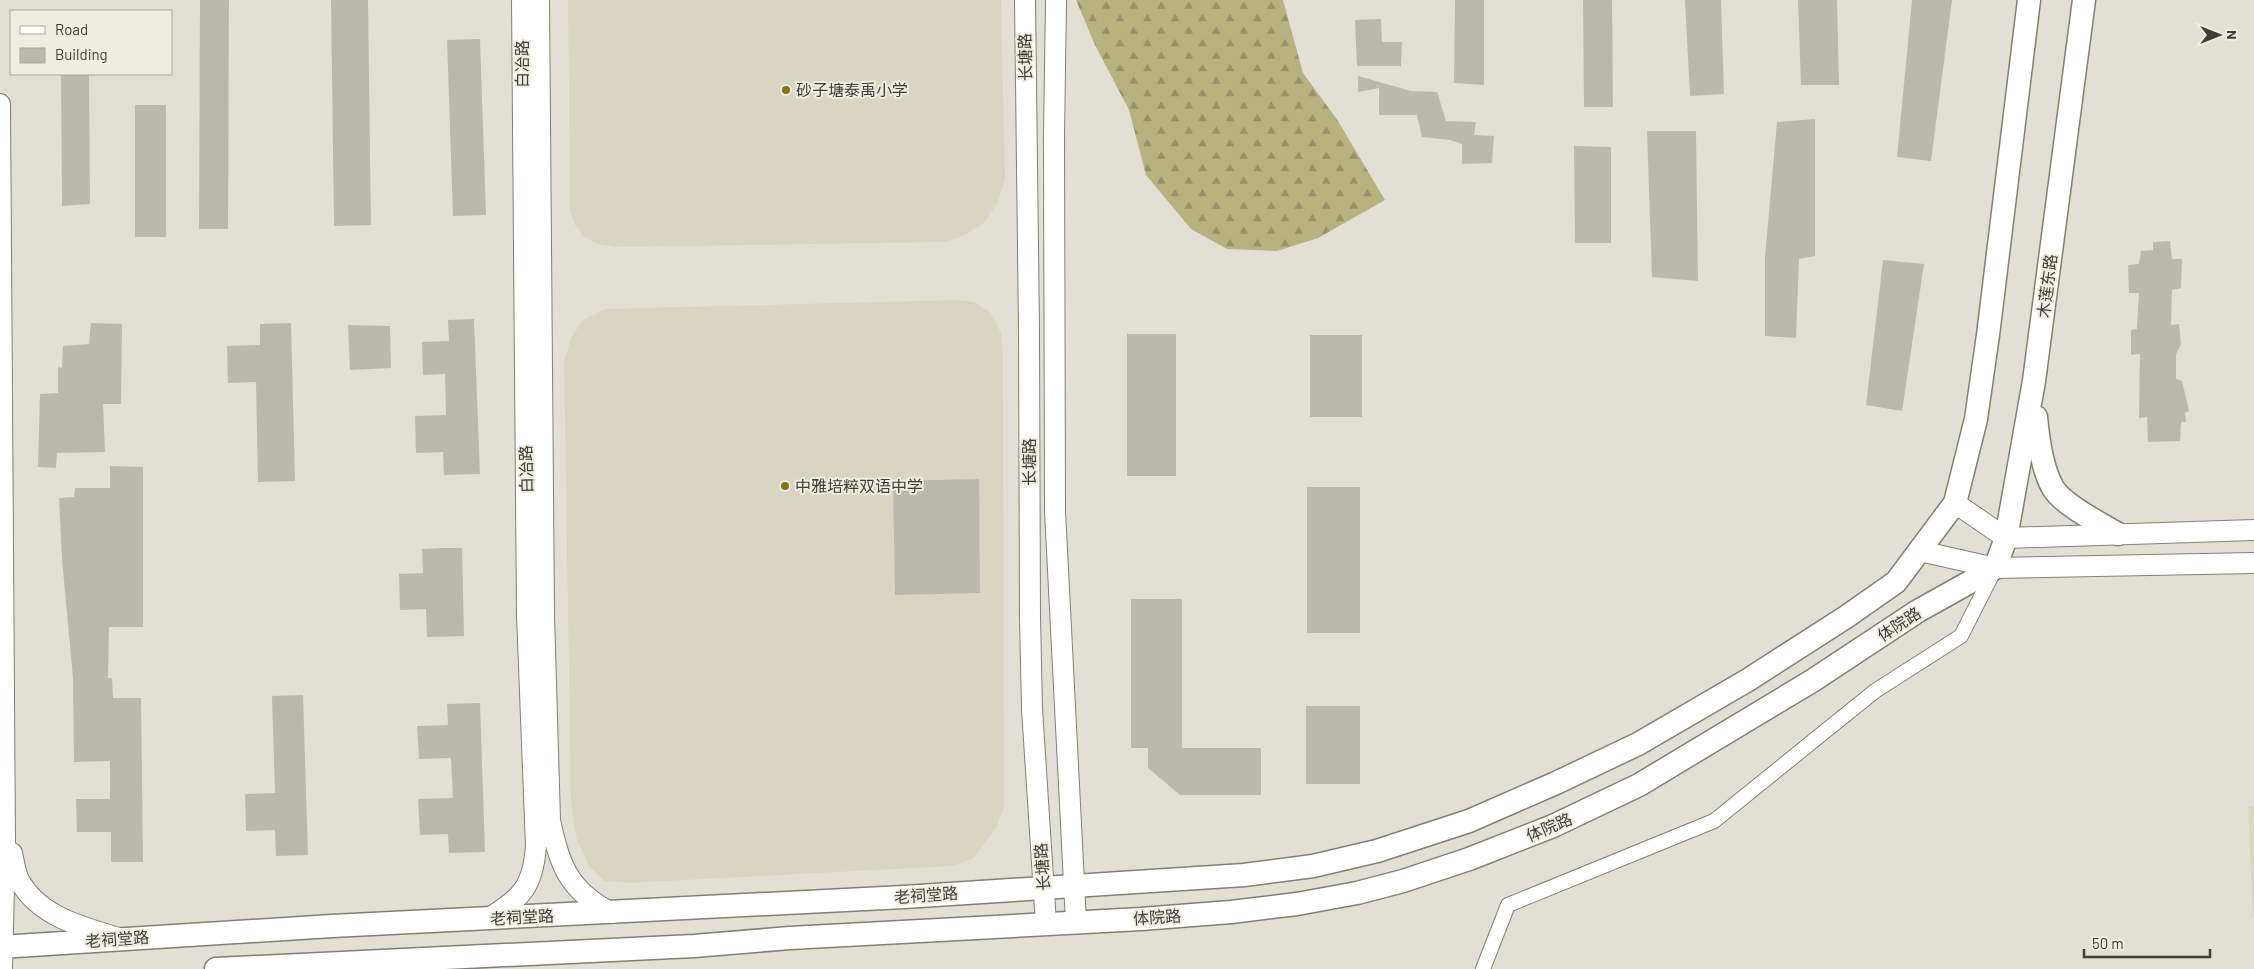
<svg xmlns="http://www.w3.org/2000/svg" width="2254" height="969" font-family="Barlow,'Noto Sans SC',sans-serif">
  <defs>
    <pattern id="forest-firs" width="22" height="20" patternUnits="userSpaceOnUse" patternTransform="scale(1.25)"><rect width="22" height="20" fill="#b8b180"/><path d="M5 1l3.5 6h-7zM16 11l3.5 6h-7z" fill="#97916a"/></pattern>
  </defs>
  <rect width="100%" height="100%" fill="#e2e0d4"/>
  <g fill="#d8d5c2">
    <polygon points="568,0 1001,0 1005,179 998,202 985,222 967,234 946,242 615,247 597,244 584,237 575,225 570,211"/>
    <polygon points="955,300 974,302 991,313 1001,333 1003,356 1004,807 997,826 974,858 951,866 629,883 604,881 589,866 576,837 571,802 564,362 571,338 583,320 605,309"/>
    <polygon points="2248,806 2254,806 2254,919 2253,918"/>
  </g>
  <polygon fill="url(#forest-firs)" points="1076,0 1283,0 1303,73 1338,121 1385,200 1318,238 1277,251 1227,249 1191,229 1146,175 1129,110 1095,45"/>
  <g fill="#bbb9ad">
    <polygon points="200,0 229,0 228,229 199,229"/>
    <polygon points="331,0 368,0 371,225 334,226"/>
    <polygon points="1455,0 1484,0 1484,85 1454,83"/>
    <polygon points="1583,0 1612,0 1613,107 1584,107"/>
    <polygon points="1685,0 1721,0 1724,94 1690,96"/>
    <polygon points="1798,0 1837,0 1839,85 1801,85"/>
    <polygon points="1912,0 1952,0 1931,161 1897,157"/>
    <polygon points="1381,19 1382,42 1402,42 1401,66 1357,66 1355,20"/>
    <polygon points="480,39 486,215 453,216 447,40"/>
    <polygon points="61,74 89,74 90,204 62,206"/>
    <polygon points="1358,76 1411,91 1437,92 1446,121 1476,122 1474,135 1494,136 1492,163 1462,164 1462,144 1450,140 1422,137 1417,115 1379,115 1379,88 1358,92"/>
    <rect x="135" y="105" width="31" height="132"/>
    <polygon points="1815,119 1815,256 1799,259 1796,338 1765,336 1765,257 1777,122"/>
    <polygon points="1647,131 1696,131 1698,281 1652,277"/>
    <polygon points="1574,146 1611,147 1611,243 1575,243"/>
    <polygon points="2170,241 2172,259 2182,259 2181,288 2172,290 2171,325 2179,324 2181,344 2176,354 2176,379 2182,381 2189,411 2185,413 2186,422 2181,422 2180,441 2148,442 2147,417 2139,418 2140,354 2131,355 2131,330 2137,329 2139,293 2129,293 2128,265 2139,264 2141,251 2153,250 2153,242"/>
    <polygon points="1883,260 1924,264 1902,411 1866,405"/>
    <polygon points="474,319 480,474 444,475 443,452 416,453 415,416 446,415 445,374 423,375 422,342 449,341 448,320"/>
    <polygon points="91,323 122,324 121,404 103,404 105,452 57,453 56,468 38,467 40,394 58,393 58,367 62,368 63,346 89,344"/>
    <polygon points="291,323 295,481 258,482 256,382 228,383 227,346 260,345 260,324"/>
    <polygon points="348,325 390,326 391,368 350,370"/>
    <rect x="1127" y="334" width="49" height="142"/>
    <rect x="1310" y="335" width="52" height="82"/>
    <polygon points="110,466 143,467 143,627 109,627 108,678 112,678 113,698 141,698 143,862 111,862 111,832 77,832 76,799 110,799 110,761 74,762 73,678 62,559 59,498 74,497 75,488 110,488"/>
    <polygon points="979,479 980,593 895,595 893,481"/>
    <rect x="1307" y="487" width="53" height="146"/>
    <polygon points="443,548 462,548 464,636 427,637 426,609 400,610 399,574 423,573 422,549"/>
    <polygon points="1131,599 1182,599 1182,748 1261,748 1261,795 1180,795 1148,768 1148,748 1131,748"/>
    <polygon points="303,695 308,855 276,856 275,830 246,831 245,794 275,793 272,696"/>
    <polygon points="480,703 485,852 449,853 448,834 420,835 418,799 453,798 451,758 419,759 417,726 448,725 447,704"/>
    <rect x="1306" y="706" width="54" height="78"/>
  </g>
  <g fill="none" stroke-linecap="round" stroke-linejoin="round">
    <defs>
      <polyline id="street" points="1483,969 1508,905 1714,821 1875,691 1961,636 1995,569"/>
      <g id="secondary">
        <path d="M 539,0 L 544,615 L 550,820 C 559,865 569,891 612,913"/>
        <polyline points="1025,0 1029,331 1030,617 1032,709 1046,924"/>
        <polyline points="1056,0 1054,135 1055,511 1076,922"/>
        <polyline points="0,104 5,846 2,969"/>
        <polyline points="1955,503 2006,538 2254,530"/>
        <polyline points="1920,551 1995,568 2254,563"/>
        <path d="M 12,853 C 14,861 15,872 19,880 C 39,917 81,926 118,938"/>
        <path d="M 489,918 C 522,898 533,886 536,846 L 527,615 L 522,0"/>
      </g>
      <g id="primary">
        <path d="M 2036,417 C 2038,439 2042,469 2053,488 C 2063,505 2101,524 2118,534"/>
        <polyline points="0,947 332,926 904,897 1244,875 1313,866 1377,851 1469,821 1556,783 1638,744 1748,680 1846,617 1896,582 1955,503 1976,419 1988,335 2029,0"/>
        <polyline points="216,969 694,946 790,938 1141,919 1231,912 1297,904 1357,893 1403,881 1469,859 1553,826 1639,785 1812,681 1918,611 1995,568 2006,538 2034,381 2084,0"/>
      </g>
    </defs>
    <use href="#street" stroke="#818075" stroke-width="16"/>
    <use href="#secondary" stroke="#818075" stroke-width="22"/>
    <use href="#primary" stroke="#818075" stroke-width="25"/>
    <use href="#street" stroke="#fff" stroke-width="14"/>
    <use href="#secondary" stroke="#fff" stroke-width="20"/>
    <use href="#primary" stroke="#fff" stroke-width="22"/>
  </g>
  <g fill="#837518" stroke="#efede1" stroke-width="2">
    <circle cx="786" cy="90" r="5"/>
    <circle cx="785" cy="486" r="5"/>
  </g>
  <g text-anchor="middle" stroke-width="4" stroke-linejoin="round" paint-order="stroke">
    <g font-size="16" fill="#3e3d38" stroke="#efede1">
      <text transform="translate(1025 57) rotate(-91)" y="6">长塘路</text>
      <text transform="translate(522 64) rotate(-90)" y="6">白冶路</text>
      <text transform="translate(2047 286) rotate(-83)" y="6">木莲东路</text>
      <text transform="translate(1029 462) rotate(-90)" y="6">长塘路</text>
      <text transform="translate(526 469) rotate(-91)" y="6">白冶路</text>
      <text transform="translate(1899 624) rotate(-33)" y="6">体院路</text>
      <text transform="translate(1549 827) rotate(-23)" y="6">体院路</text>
      <text transform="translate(1042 867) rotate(-94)" y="6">长塘路</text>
      <text transform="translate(926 895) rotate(-4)" y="6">老祠堂路</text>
      <text transform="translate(522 917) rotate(-3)" y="6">老祠堂路</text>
      <text transform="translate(1157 917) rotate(-4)" y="6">体院路</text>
      <text transform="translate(117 939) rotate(-4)" y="6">老祠堂路</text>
    </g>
    <g font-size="16" fill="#3e3d38" stroke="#efede1" text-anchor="start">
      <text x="796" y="96">砂子塘泰禹小学</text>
      <text x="795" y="492">中雅培粹双语中学</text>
    </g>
  </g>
  <rect x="10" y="10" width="162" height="65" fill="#efede1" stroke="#a8a79d"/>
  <rect x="20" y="26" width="25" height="8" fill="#ffffff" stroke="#a8a79d"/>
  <text x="55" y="35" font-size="15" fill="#3e3d38">Road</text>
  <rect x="20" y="48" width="25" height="15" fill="#bbb9ad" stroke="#a8a79d"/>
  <text x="55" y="60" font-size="15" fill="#3e3d38">Building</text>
  <g transform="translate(2219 35) rotate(90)" stroke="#efede1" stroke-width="4" paint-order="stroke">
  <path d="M0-4L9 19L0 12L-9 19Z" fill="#3e3d38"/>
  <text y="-8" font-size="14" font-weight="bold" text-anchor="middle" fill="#3e3d38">N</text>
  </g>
  <path d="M2084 949v8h126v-8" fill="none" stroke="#3e3d38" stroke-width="2.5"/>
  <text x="2092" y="949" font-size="15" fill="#3e3d38" stroke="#efede1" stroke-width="4" paint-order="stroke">50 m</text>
</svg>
